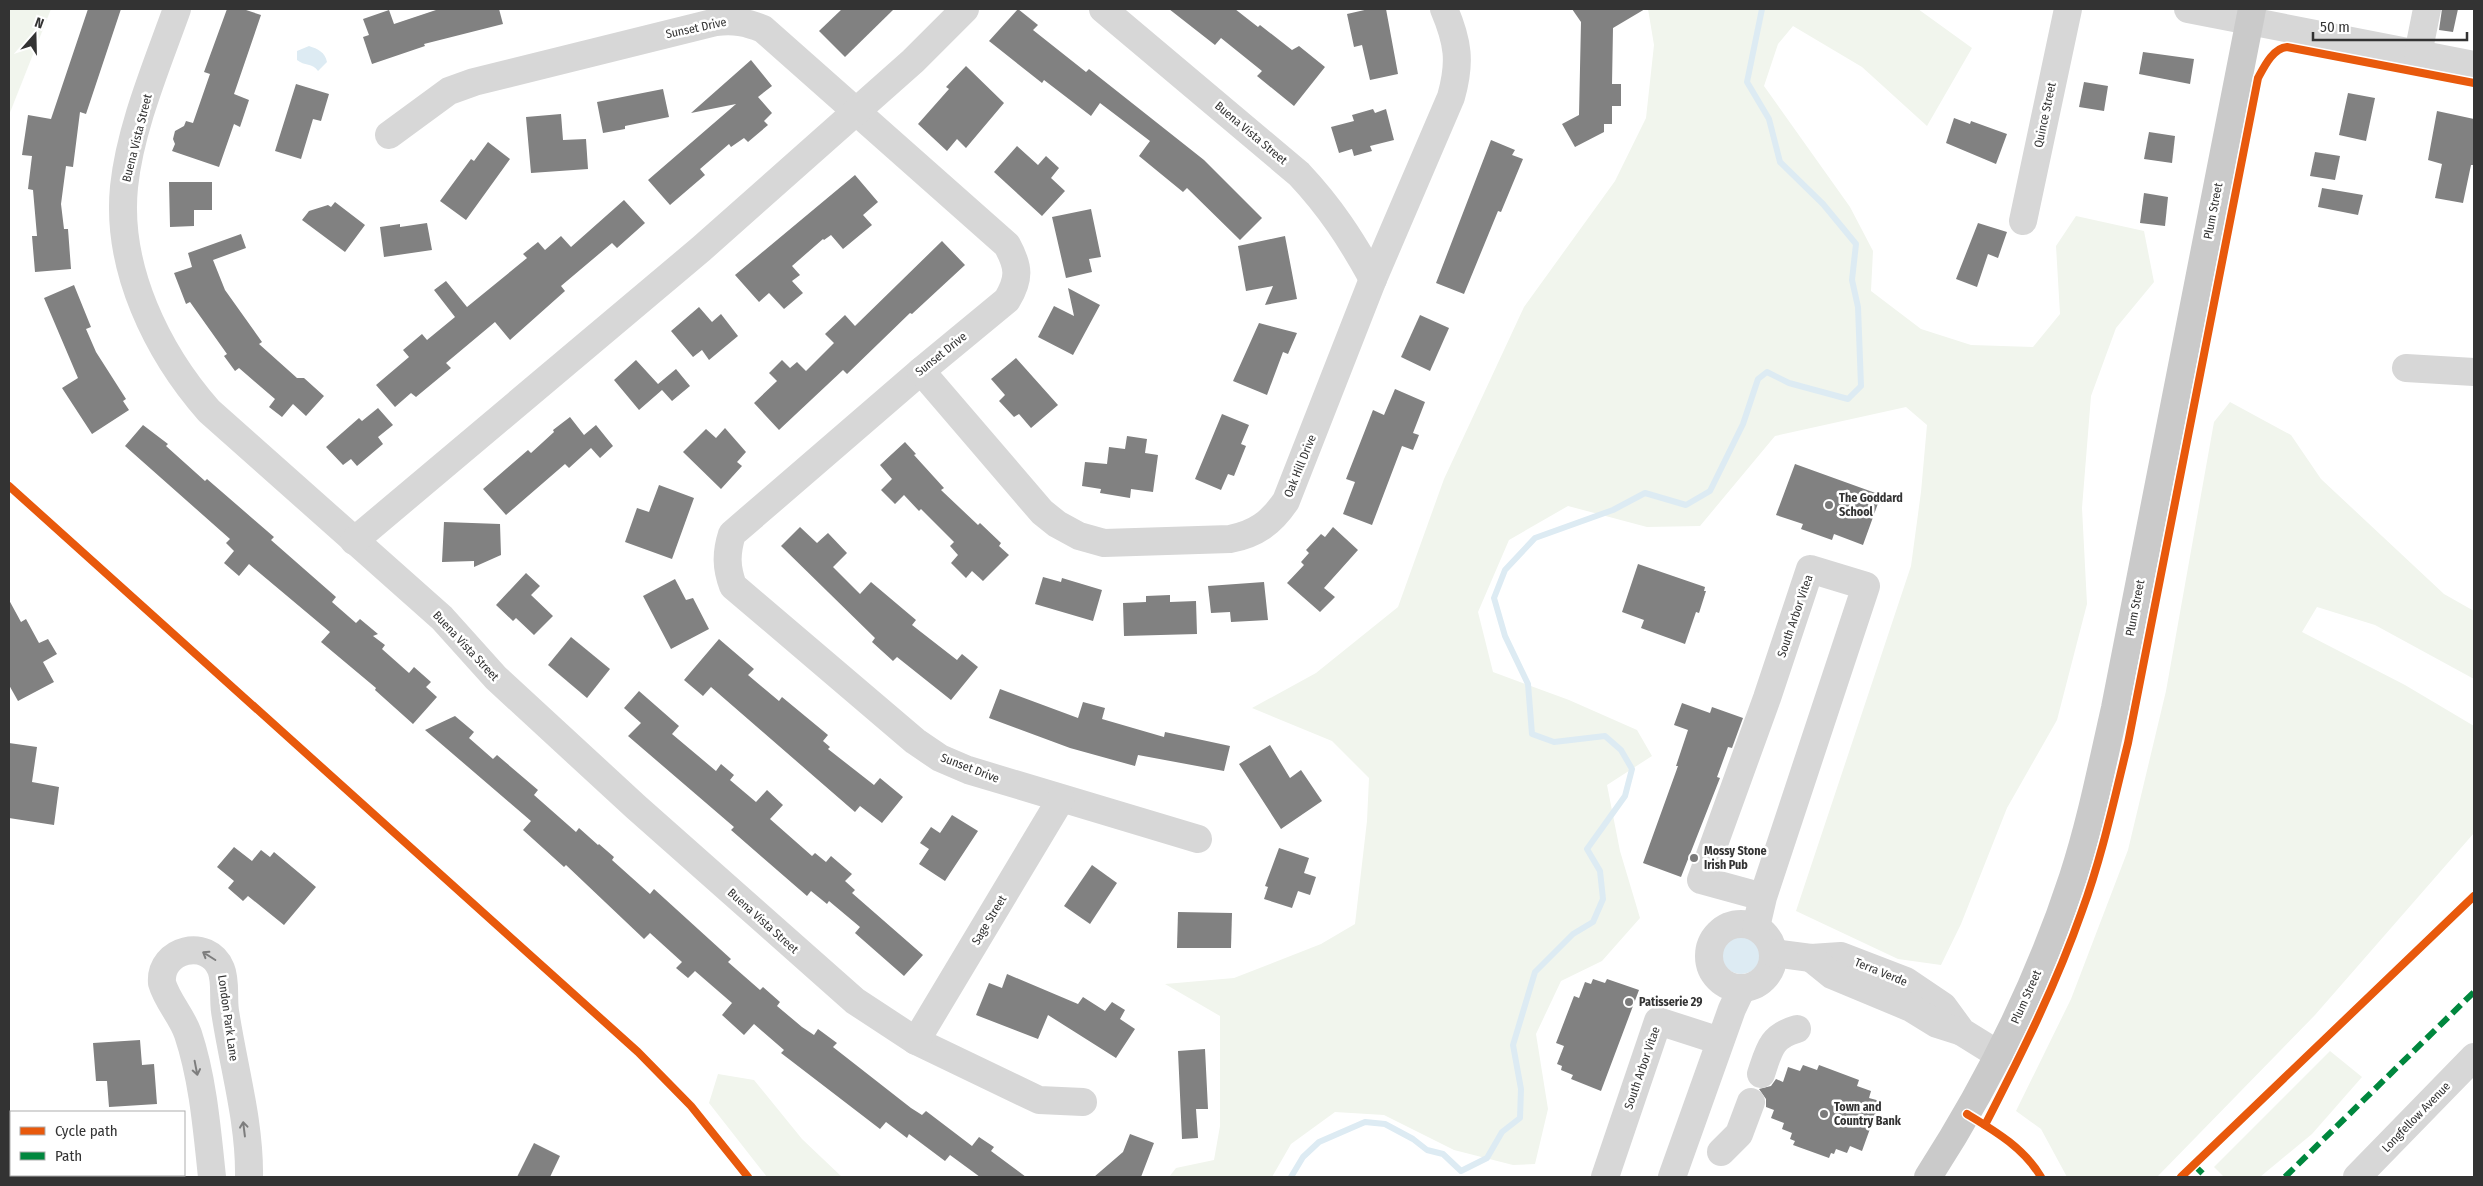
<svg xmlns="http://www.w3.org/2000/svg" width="2483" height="1186" font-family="'Fira Sans Condensed',sans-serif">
  <rect width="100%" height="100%" fill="#fff"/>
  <g fill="#f1f5ed">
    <polygon points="9,9 51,9 9,115"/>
    <polygon points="1648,9 1918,9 1972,48 1927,126 1862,67 1793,26 1778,44 1764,86 1850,207 1873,251 1871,291 1921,329 1971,345 2033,347 2060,314 2056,246 2076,216 2144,231 2154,282 2116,328 2091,396 2082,508 2087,604 2057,720 2007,808 1961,924 1941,965 1898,959 1796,911 1911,566 1921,492 1927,425 1906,407 1775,436 1700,526 1647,527 1568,506 1509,540 1478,612 1493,672 1569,700 1637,730 1652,756 1607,785 1620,851 1640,918 1602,961 1561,981 1536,1034 1548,1109 1535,1164 1513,1165 1454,1150 1384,1115 1335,1112 1291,1144 1272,1177 1169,1177 1176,1168 1214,1160 1220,1126 1220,1016 1165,984 1234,978 1321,944 1355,924 1367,821 1369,778 1332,741 1252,708 1316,673 1398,607 1444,479 1524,307 1615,181 1646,118 1654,45"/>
    <polygon points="2230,402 2291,435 2321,479 2444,594 2474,611 2474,679 2375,625 2317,607 2302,632 2405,685 2474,726 2474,833 2315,1015 2157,1177 2067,1177 2041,1129 2016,1111 2071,999 2128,850 2166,691 2214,422"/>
    <polygon points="2330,1051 2362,1077 2312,1134 2260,1177 2224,1177 2214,1167"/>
    <polygon points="718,1074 754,1080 802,1139 842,1177 767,1177 709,1103"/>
  </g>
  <g fill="#ddebf3">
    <path d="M 309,46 C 318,49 325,52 327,62 L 318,71 C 313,63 304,66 297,60 L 297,51 Z"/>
    <circle cx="1741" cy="955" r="19"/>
  </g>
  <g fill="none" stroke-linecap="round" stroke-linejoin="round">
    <polyline stroke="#ddebf3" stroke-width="6" points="1291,1177 1303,1157 1319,1142 1365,1122 1385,1124 1413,1139 1427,1150 1443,1154 1461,1171 1487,1158 1502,1132 1520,1118 1521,1089 1513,1045 1535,972 1573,934 1593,922 1603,899 1600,871 1587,849 1625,796 1632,769 1621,750 1605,736 1554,742 1532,734 1528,684 1505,636 1494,598 1505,570 1535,538 1613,510 1645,493 1686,505 1710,491 1743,424 1758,379 1767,372 1789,383 1848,399 1861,386 1858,307 1852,280 1856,244 1823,204 1780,162 1769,119 1747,82 1762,9"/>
  </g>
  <g fill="#818181">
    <polygon points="88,9 121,9 86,114 80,112 73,167 66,166 61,204 64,229 68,229 71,269 35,272 32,236 37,236 33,190 28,189 32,156 22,155 28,115 51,119"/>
    <polygon points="227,9 243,9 261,15 234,94 249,100 240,127 234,124 219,167 172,151 175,144 173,139 175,131 184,126 186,121 193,123 210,74 204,72"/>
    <polygon points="439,9 499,9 503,24 424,44 425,46 372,64 363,37 369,35 363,19 389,10 394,24"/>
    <polygon points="842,9 894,9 845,57 819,31"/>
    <polygon points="1018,9 1038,25 1033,30 1086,72 1089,69 1204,160 1262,218 1240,240 1187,188 1183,192 1139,156 1150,141 1100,103 1091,116 1044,80 1042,83 989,41"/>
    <polygon points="1169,9 1235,9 1258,27 1260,25 1292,50 1299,46 1325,67 1294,106 1257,76 1262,71 1221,38 1215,45"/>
    <polygon points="1369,9 1386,9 1398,74 1370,80 1362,45 1354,47 1347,14"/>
    <polygon points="1572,9 1645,9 1613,28 1612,84 1621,84 1621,106 1612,106 1612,124 1604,124 1604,132 1575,147 1562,124 1579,115 1581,22"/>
    <polygon points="2442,9 2458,9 2453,32 2439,30"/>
    <polygon points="2143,52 2194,59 2190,84 2139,74"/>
    <polygon points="751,60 772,86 758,97 772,113 764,121 768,125 748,142 744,138 731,147 729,144 700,169 705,175 670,205 648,180 736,104 691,113"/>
    <polygon points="966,66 1004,103 966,148 957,139 947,151 918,124 949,89 946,87"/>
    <polygon points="2084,82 2108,86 2104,111 2079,107"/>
    <polygon points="296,84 329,94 321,121 313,119 301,159 275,151"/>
    <polygon points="663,89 669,117 625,126 625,129 603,133 597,102"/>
    <polygon points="2348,93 2375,98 2366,141 2339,135"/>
    <polygon points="1373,109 1375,113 1386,109 1394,140 1370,146 1372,151 1354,156 1352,149 1339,153 1331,127 1354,121 1352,115"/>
    <polygon points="2437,111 2474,119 2474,165 2471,165 2463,203 2435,198 2442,164 2428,160"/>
    <polygon points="561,114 563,140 586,139 588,169 531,173 526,117"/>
    <polygon points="1954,118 1970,124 1971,121 2007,134 1996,164 1946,143"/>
    <polygon points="2149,132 2175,136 2172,163 2144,159"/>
    <polygon points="1491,140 1515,150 1512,155 1523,159 1501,212 1498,211 1464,294 1436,283"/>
    <polygon points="488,142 510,159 466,220 440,201 471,159 474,161"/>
    <polygon points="1017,146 1038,165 1046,156 1059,168 1051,178 1065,191 1042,216 994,172"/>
    <polygon points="2315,152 2340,156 2335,180 2310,176"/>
    <polygon points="855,175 878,202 863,215 872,225 843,249 831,235 824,240 823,239 792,266 800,275 792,281 803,293 784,309 769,293 759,302 735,275"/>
    <polygon points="169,182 212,182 212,210 194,210 194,226 170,227"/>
    <polygon points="2322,188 2363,195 2358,215 2318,207"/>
    <polygon points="2144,193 2168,197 2165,226 2140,223"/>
    <polygon points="624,200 645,223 617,248 612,243 561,286 565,291 510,340 495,322 446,363 451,368 416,397 411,393 395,407 376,385 409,357 403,350 422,334 427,340 455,317 434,290 446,281 467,307 527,258 523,254 538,242 545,250 561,236 571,247"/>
    <polygon points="335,202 365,225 345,252 302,220 309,211 328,205 331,207"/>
    <polygon points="1091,209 1101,257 1089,259 1092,272 1066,278 1052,217"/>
    <polygon points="427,223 432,250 384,257 380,227 400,224 400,227"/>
    <polygon points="1978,223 2007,232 1998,258 1988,254 1977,287 1956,279"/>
    <polygon points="241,234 246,248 213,260 225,290 262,342 259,344 297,378 304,378 324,396 306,416 293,404 282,417 269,407 275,399 239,368 235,371 224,356 227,354 190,302 186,304 174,273 192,267 188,253"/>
    <polygon points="1285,236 1297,299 1265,305 1273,286 1246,291 1238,246"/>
    <polygon points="942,241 965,265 912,314 910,313 847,374 843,370 779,430 754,403 777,381 769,373 782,360 790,368 797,362 806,371 834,343 825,334 845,315 855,326"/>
    <polygon points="74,285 91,327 86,329 96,352 126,399 123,401 129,410 92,434 62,388 78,378 44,298"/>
    <polygon points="1068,288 1100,305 1073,355 1038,337 1054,306 1074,316"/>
    <polygon points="699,307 712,322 721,314 738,336 709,360 702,350 693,357 671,331"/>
    <polygon points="1420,315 1449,328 1430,371 1401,357"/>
    <polygon points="1259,323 1297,333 1288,354 1283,352 1267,395 1233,381"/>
    <polygon points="1016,358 1058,405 1031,428 1019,414 1014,417 999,401 1005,395 991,379"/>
    <polygon points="636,360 658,384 676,369 690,386 672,401 662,390 639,410 614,380"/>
    <polygon points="1395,389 1425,402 1413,433 1419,435 1413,450 1402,446 1372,525 1343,514 1355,482 1346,479 1373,410 1384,415"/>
    <polygon points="378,408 393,425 378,437 383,444 357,466 351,459 343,465 326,447 359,418 362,421"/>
    <polygon points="1222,414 1249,425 1241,444 1246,446 1234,476 1228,474 1221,490 1195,479"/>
    <polygon points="570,417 584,435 596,425 613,446 600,458 591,448 569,468 565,464 506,515 483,489 528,450 531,453 554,432 553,430"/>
    <polygon points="143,425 168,444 166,446 205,481 207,479 274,537 271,540 336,597 332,602 356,623 360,619 378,634 373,636 385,645 382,649 409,673 414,667 431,682 426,687 437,697 413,724 375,690 376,688 321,642 330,632 249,564 239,576 224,563 234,551 226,543 230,539 125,446"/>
    <polygon points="725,428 746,452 737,462 742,466 721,489 683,452 706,429 716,438"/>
    <polygon points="1127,436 1147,439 1145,453 1158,455 1153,492 1131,489 1130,498 1100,493 1101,489 1082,486 1085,462 1107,464 1109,447 1125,449"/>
    <polygon points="905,442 916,454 914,455 944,488 941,490 978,525 980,523 1001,543 999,546 1009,555 983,581 972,571 966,578 951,563 958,555 950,546 954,542 921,509 919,511 904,495 895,504 881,490 892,479 880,465"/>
    <polygon points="1795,464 1881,495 1863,545 1834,534 1832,540 1801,529 1803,524 1776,515"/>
    <polygon points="659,485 694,498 672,559 625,542 637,508 649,512"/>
    <polygon points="444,522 500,524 501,555 474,567 474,561 442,562"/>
    <polygon points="800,527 817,543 828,533 847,553 833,567 860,594 871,582 916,620 912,625 957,660 962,654 978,667 951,700 897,657 893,661 872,642 875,638 781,546"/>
    <polygon points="1333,527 1358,550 1324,588 1335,597 1320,612 1287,583 1304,565 1301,562 1309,553 1306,550 1321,534 1325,537"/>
    <polygon points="1638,564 1705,587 1704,591 1706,591 1699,613 1696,612 1685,644 1641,628 1644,620 1622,612"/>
    <polygon points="526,573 540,586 531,595 553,616 534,635 516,618 513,621 496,605"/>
    <polygon points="1043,577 1061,582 1062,578 1102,590 1093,621 1035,604"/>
    <polygon points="675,579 686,600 693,598 709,629 671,649 643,596"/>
    <polygon points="1264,582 1268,620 1231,622 1230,612 1211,613 1208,586"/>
    <polygon points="1170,595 1170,602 1196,601 1197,634 1124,636 1123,603 1146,602 1146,596"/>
    <polygon points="9,600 21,622 26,619 39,643 48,639 57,654 43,662 54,682 18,701 9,685"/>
    <polygon points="571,637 610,669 587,698 548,665"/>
    <polygon points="719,639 754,669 748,675 779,701 782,697 828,735 823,741 830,747 828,749 874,785 880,778 903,797 882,823 860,806 855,812 711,687 703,696 684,680"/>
    <polygon points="1000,689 1078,718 1083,702 1105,708 1102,719 1164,737 1165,732 1230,746 1224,771 1138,755 1135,766 1070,748 989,718"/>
    <polygon points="639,691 679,726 672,734 716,771 721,764 734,775 730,780 756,802 767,790 783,805 770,819 812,856 815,853 826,862 831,856 852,874 845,881 855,890 852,893 923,955 904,976 855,933 860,927 829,901 827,904 811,891 807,896 731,830 734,827 628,736 641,723 624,708"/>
    <polygon points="1682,703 1710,713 1712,707 1743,718 1732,748 1728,747 1717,777 1720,778 1681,877 1643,863 1678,766 1676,766 1688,730 1674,725"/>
    <polygon points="455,716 474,732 469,738 493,759 497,755 538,790 534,795 576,832 579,828 598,845 599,844 614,857 612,860 650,894 654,889 731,959 728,962 760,990 763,987 780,1002 777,1006 802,1027 814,1035 818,1029 837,1043 833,1047 911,1108 922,1115 926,1111 972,1146 979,1137 994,1147 991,1151 1026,1177 980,1177 950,1155 945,1161 909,1134 907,1138 886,1122 880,1129 781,1053 784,1050 754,1024 744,1035 722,1015 732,1003 695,971 688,978 676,968 682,962 650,933 644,939 566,865 564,867 523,830 531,821 425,730"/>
    <polygon points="9,743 37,747 32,782 59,787 54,825 9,818"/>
    <polygon points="1270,745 1290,778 1301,770 1322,801 1281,829 1239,764"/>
    <polygon points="952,815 978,831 945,881 919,864 929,849 920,843 931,827 940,833"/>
    <polygon points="234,847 252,861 261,850 270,857 274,852 316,887 284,925 248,896 243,901 228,888 234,881 217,867"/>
    <polygon points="1279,848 1309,858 1304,873 1316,877 1310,895 1298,891 1292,908 1264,899 1268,887 1265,886"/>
    <polygon points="1092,865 1117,883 1090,924 1064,906"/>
    <polygon points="1178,912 1232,913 1231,948 1177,948"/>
    <polygon points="1007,974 1078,1004 1083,997 1105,1011 1112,1002 1125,1010 1120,1019 1135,1029 1116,1058 1048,1015 1038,1039 976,1015 989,983 1002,988"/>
    <polygon points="1593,979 1605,983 1607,979 1639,990 1601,1091 1571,1079 1573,1075 1561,1070 1562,1066 1557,1064 1564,1046 1556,1043 1574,996 1579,998 1585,982 1591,984"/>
    <polygon points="140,1040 142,1065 154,1064 157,1104 109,1107 107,1081 96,1081 93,1043"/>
    <polygon points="1205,1049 1208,1109 1196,1109 1198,1138 1182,1139 1178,1051"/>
    <polygon points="1803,1065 1817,1070 1819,1065 1859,1080 1857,1086 1871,1091 1869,1098 1880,1101 1862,1151 1850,1146 1847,1153 1836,1149 1834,1154 1831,1153 1829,1158 1793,1145 1795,1141 1790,1139 1792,1133 1782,1129 1784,1123 1771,1118 1774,1110 1766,1107 1766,1099 1759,1089 1771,1086 1776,1079 1783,1082 1788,1067 1800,1071"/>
    <polygon points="1130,1134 1154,1143 1141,1177 1094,1177 1123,1152"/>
    <polygon points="534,1143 560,1156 550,1177 517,1177"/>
  </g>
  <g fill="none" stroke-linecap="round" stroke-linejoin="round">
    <g stroke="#d7d7d7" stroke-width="28">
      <path d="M 177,9 C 157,65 130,128 124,187 C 116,268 157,352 209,411 L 442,618 L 496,678 L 636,807 L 855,1001 L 916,1041 L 1039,1100 L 1083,1102"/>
      <path d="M 1103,9 L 1299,174 C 1330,207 1351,239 1373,279"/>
      <polyline points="2188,9 2474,65"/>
      <polyline points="2418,54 2427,9"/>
      <path d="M 389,135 L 449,91 L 474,82 L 716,22 C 734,20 746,22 763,29 L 1007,245 C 1019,267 1020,278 1007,300 L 921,371 L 732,534 C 726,553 726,567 733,586 L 915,741 L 940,758 L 968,770 L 1198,839"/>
      <polyline points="2023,221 2068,9"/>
      <polyline points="2406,368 2474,372"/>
      <path d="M 921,371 L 1042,512 L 1057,524 L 1079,536 L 1104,543 L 1230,539 C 1256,534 1271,523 1286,501 L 1373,279 L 1451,97 C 1461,62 1458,42 1444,9"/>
      <polyline points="354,541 701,249 913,61 965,9"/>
      <circle cx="1741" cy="956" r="32"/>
      <polyline points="1756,927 1763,897 1866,586 1810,569 1767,698 1701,880 1763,897"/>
      <polyline points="1773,953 1811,958 1841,956 1906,981 1943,1006 1962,1032 1999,1055"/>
      <polyline points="1811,958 1832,975 1911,1008 1937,1024 1959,1031"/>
      <polyline points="916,1041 1061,799"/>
      <path d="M 1761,1074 C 1769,1050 1771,1036 1797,1029"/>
      <polyline points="1721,1152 1739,1134 1751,1102"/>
      <path d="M 212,1177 C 207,1130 203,1079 188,1034 C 182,1016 167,1001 162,983 C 159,949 208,937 221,969 C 226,981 223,997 225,1011 C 233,1065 250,1122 249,1177"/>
      <polyline points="1605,1177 1658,1021 1720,1041"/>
      <polyline points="1672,1177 1732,1009 1742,988"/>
      <polyline points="2357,1177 2474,1057"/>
    </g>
    <path stroke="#cacaca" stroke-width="28" d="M 1928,1177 C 1988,1084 2038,984 2073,877 C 2091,822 2102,765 2115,708 L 2252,9"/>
    <g stroke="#00873e" stroke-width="6" stroke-dasharray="12 6" stroke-linecap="butt">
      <polyline points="2194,1165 2206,1177"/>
      <polyline points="2285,1177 2474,992"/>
    </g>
    <defs>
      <g id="cycleway">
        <polyline points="9,486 638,1052 691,1106 748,1177"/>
        <path d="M 1967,1114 C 1995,1131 2024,1148 2041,1177"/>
        <path d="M 1985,1125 C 2021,1055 2056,985 2082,911 C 2102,857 2114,800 2128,743 L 2258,78 C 2264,67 2273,48 2287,47 L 2474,83"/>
        <polyline points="2181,1177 2474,896"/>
      </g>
    </defs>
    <use href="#cycleway" stroke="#fff" stroke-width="11"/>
    <use href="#cycleway" stroke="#e8590c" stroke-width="8"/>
  </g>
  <defs><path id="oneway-shaft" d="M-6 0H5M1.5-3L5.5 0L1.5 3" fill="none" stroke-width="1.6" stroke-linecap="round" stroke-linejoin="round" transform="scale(1.25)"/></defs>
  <g stroke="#7d7d7d">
    <use href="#oneway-shaft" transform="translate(209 956) rotate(-148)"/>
    <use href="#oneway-shaft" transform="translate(196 1068) rotate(79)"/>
    <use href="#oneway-shaft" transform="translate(244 1129) rotate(-97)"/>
  </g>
  <g fill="#7a7a7a" stroke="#fff" stroke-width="2">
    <circle cx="1829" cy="505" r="5"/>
    <circle cx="1694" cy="858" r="5"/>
    <circle cx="1629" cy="1002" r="5"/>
    <circle cx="1824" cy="1114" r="5"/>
  </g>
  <g text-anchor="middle" stroke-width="5" stroke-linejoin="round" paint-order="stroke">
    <g font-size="12" fill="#333" stroke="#fff">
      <text transform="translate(696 28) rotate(-12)" y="4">Sunset Drive</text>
      <text transform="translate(2045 115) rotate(-78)" y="4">Quince Street</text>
      <text transform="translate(1251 133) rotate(40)" y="4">Buena Vista Street</text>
      <text transform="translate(137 138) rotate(-76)" y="4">Buena Vista Street</text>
      <text transform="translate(2213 211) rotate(-79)" y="4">Plum Street</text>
      <text transform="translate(941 354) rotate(-39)" y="4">Sunset Drive</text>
      <text transform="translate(1300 466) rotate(-68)" y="4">Oak Hill Drive</text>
      <text transform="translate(2135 608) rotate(-79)" y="4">Plum Street</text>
      <text transform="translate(1795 616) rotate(-71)" y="4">South Arbor Vitea</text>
      <text transform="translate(466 646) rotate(47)" y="4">Buena Vista Street</text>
      <text transform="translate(970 768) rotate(21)" y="4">Sunset Drive</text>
      <text transform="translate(989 920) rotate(-59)" y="4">Sage Street</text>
      <text transform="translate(763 921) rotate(42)" y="4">Buena Vista Street</text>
      <text transform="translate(1881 972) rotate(22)" y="4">Terra Verde</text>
      <text transform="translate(2026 997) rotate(-66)" y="4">Plum Street</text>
      <text transform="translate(228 1018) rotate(82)" y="4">London Park Lane</text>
      <text transform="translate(1642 1068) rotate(-71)" y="4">South Arbor Vitae</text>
      <text transform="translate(2416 1117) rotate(-46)" y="4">Longfellow Avenue</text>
    </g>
    <g font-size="12" font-weight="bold" fill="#333" stroke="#fff" text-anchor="start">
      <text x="1839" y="502">The Goddard<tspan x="1839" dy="14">School</tspan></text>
      <text x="1704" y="855">Mossy Stone<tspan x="1704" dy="14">Irish Pub</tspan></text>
      <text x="1639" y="1006">Patisserie 29</text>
      <text x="1834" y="1111">Town and<tspan x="1834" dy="14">Country Bank</tspan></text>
    </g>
  </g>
  <rect width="2483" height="1186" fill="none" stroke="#333333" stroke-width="20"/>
  <rect x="10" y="1111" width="175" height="65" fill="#ffffff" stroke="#adadad"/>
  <rect x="20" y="1127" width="25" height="8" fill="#e8590c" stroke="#adadad"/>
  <text x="55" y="1136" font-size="15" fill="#333333">Cycle path</text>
  <rect x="20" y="1152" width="25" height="8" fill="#00873e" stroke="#adadad"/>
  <text x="55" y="1161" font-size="15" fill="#333333">Path</text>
  <g transform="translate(35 35) rotate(20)" stroke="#ffffff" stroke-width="4" paint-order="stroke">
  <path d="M0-4L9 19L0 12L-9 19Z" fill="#333333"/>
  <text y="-8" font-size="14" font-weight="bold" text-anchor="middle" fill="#333333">N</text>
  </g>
  <path d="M2313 32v8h154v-8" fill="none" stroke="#333333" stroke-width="2.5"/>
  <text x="2320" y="32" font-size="15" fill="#333333" stroke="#ffffff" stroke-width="4" paint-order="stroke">50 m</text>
</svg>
